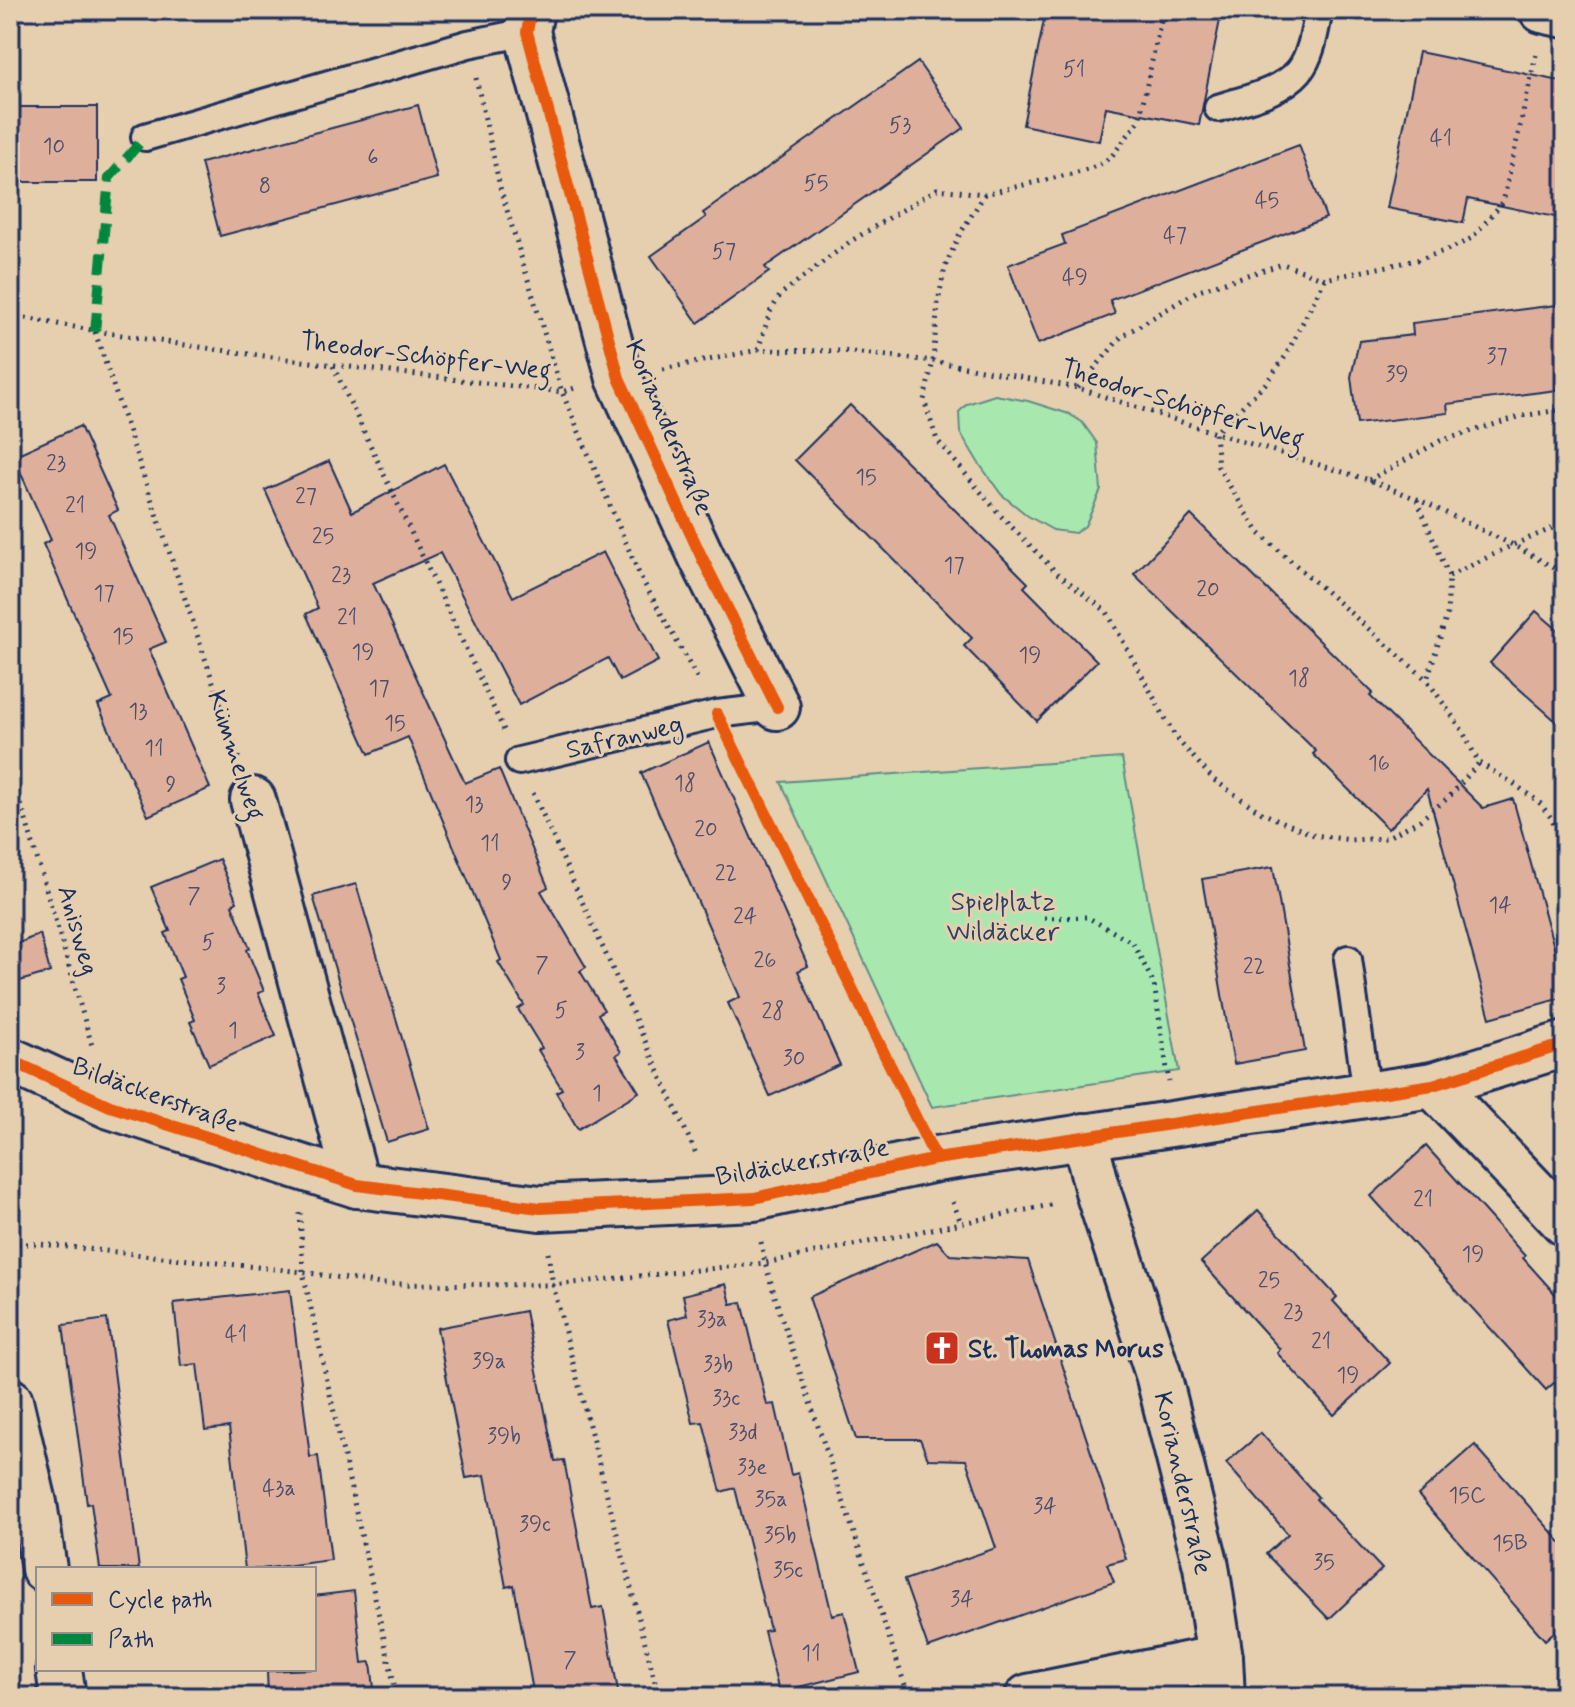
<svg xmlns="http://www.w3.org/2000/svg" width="1575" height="1707" font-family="Mynerve,sans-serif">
  <rect width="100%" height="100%" fill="#e5cfaf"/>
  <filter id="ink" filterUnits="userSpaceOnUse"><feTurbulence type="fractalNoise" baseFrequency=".0125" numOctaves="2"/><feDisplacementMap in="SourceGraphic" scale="16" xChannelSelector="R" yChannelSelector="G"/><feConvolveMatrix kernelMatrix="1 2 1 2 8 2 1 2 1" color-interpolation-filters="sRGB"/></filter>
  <g filter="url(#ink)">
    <g fill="#a8e8af" stroke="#628c86" stroke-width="2">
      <polygon points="995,395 1028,401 1069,414 1082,422 1097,443 1101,490 1085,526 1075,533 1053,530 1028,516 1001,494 978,462 960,432 959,412 967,404"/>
      <polygon points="1122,758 1179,1071 932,1107 781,782"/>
    </g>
    <g fill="#deb09c" stroke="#1b2f5e" stroke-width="2">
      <polygon points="1046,10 1222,10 1199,125 1106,107 1099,141 1023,125"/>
      <polygon points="1419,52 1565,82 1565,194 1560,218 1468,199 1463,223 1387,208"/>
      <polygon points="918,62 964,128 765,267 769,272 698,323 651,256 706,217 703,213"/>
      <polygon points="418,105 437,178 220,236 201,163"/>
      <rect x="10" y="107" width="87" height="75"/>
      <polygon points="1299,145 1326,218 1110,300 1115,314 1038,344 1008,265 1065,244 1062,235"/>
      <polygon points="1565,304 1565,389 1447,404 1448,413 1357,424 1351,377 1359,341 1413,335 1412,323"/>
      <polygon points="850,405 1028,583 1024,587 1097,661 1037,721 964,646 972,638 795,460"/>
      <polygon points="80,426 118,510 109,515 166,642 149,649 210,788 148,816 98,705 112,699 43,544 51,540 13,456"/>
      <polygon points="329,461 352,512 444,464 513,597 603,552 658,661 620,681 608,658 519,705 440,553 373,583 465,783 499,769 548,887 541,891 586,967 580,971 604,1010 598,1014 621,1052 616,1055 639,1092 578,1129 556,1092 562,1089 538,1050 542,1048 518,1009 524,1005 498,962 501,960 408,737 369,754 306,614 318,608 265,490"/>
      <polygon points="1191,515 1373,693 1370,696 1483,808 1513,799 1565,987 1565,997 1490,1018 1427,789 1388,829 1313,754 1316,751 1134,574"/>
      <polygon points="1536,611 1565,636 1565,729 1490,663"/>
      <polygon points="709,742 808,966 798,971 840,1065 770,1096 728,1003 740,997 641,773"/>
      <polygon points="219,859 237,902 232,905 250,948 247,950 264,991 258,993 276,1036 209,1065 190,1022 195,1020 178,979 183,977 165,933 170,931 151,887"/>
      <polygon points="1273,867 1305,1051 1234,1064 1202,879"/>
      <polygon points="356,884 429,1129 387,1142 313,896"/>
      <polygon points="40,934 50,972 10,984 10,947"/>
      <polygon points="1426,1146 1525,1256 1523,1258 1565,1305 1565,1373 1546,1390 1371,1196"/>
      <polygon points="1258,1210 1337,1297 1333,1301 1390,1363 1334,1415 1277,1353 1280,1349 1201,1262"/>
      <polygon points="937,1241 950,1255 1028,1260 1126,1559 1107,1564 1114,1582 928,1648 904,1580 996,1548 966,1460 928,1459 920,1439 856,1439 809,1297"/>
      <polygon points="726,1284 731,1304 742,1302 767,1405 775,1404 791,1475 798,1473 832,1615 844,1612 859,1672 779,1692 764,1631 770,1630 735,1488 721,1492 703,1422 693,1423 668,1320 687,1315 683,1295"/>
      <polygon points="290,1290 310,1457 318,1456 331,1560 261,1569 245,1569 229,1427 205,1430 197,1364 181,1366 174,1303"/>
      <polygon points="525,1311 555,1461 564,1460 592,1609 603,1607 619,1697 534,1697 514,1585 506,1587 485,1475 466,1478 437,1328"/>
      <polygon points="107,1319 110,1339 139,1569 100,1569 91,1503 87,1504 63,1325"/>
      <polygon points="1261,1433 1318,1497 1316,1499 1382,1569 1329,1619 1266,1554 1288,1534 1226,1463"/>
      <polygon points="1475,1445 1565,1547 1565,1622 1545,1640 1418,1495"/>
      <polygon points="354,1591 362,1663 371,1662 375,1697 268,1697 267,1671 314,1669 314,1596"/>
    </g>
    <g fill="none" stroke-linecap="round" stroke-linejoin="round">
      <defs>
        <g id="lane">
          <path d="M 1218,108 C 1245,99 1280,93 1299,71 C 1312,55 1315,29 1319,10"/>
          <polyline points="145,137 468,44 527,32"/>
          <polyline points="519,761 717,714 777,707"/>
          <polyline points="1348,959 1367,1094"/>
        </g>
        <g id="street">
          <polyline points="531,10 527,32 619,378 702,558 777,707"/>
          <polyline points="253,800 357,1185"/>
          <polyline points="10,1060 110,1106 357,1185 540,1208 754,1198 936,1159 1433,1085 1565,1044"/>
          <polyline points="1433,1085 1565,1223"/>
          <polyline points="1084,1136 1099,1195 1158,1374 1206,1566 1220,1658 1222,1697"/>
          <polyline points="10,1401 34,1503 44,1569"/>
          <polyline points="59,1669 63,1697"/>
          <polyline points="1028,1697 1220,1658"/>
        </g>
        <polyline id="secondary" points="1542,10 1565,15"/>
      </defs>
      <use href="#lane" stroke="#1b2f5e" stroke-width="32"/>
      <use href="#street" stroke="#1b2f5e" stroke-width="50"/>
      <use href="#secondary" stroke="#1b2f5e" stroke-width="50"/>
      <g stroke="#1b2f5e" stroke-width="5" stroke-dasharray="2 6" stroke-linecap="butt">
        <polyline points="476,78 500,187 562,392 640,576 699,681"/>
        <polyline points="985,194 958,237 945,267 938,302 933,361 924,400 937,440 1000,515 1057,573 1107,612 1176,738 1214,780 1262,813 1314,835 1351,840 1386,838 1420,820 1449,797 1479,763"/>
        <polyline points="1325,279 1285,357 1265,384 1215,433 1218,467 1259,533 1427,680"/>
        <path d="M 10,315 C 192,351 378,370 562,392 L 575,388"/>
        <polyline points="95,332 239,759"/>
        <polyline points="758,350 770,312 781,294 851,241 937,189 985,194 1071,174 1097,166 1111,157 1139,121 1163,10"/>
        <polyline points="333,366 504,730"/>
        <polyline points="663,369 758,350 843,351 933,361 1078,388 1215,433 1369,480 1417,499 1513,545 1565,574"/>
        <polyline points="1078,388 1122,336 1199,290 1283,264 1325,279 1417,260 1450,249 1472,238 1503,202 1536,55"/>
        <polyline points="1369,480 1440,441 1522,416 1565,409"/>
        <polyline points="1417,500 1449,576 1447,615 1427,680 1462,730 1479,763 1513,783 1539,802 1552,819 1565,860"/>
        <polyline points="1449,576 1513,545 1565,523"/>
        <polyline points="10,766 93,1049"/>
        <polyline points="533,793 697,1156"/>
        <polyline points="1044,918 1087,917 1133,943 1154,984 1169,1082"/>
        <polyline points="953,1202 961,1223"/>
        <polyline points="300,1213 303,1272 397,1697"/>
        <polyline points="761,1242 765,1263 780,1313 909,1697"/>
        <polyline points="10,1244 40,1244 303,1272 381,1284 553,1285 765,1263 1055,1204"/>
        <polyline points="548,1253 553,1285 659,1697"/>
      </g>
      <use href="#lane" stroke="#e5cfaf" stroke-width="26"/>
      <use href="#street" stroke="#e5cfaf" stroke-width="44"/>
      <use href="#secondary" stroke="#e5cfaf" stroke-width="44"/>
      <polyline stroke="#00873e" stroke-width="10" stroke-dasharray="20 10" stroke-linecap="butt" points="95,332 109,178 145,137"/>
      <defs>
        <g id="cycleway">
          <polyline points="531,10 527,32 619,378 702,558 777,707"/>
          <polyline points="717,714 936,1159"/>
          <polyline points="10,1060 110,1106 357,1185 540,1208 754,1198 936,1159 1433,1085 1565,1044"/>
        </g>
      </defs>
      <use href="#cycleway" stroke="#e5cfaf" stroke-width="17"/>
      <use href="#cycleway" stroke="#e8590c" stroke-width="12"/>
    </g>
  </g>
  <defs>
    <symbol id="church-square" viewBox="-11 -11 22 22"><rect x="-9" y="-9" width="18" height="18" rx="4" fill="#c8321e" stroke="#e5cfaf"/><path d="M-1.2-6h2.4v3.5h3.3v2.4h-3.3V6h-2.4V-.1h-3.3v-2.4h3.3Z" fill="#fff"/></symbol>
  </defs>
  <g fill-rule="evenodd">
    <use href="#church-square" x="922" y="1328" width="40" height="40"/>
  </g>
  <g text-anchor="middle" stroke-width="6" stroke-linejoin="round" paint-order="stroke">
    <g font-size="22" fill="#4c4f6e">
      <text x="1074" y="76">51</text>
      <text x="900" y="132">53</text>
      <text x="1441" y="145">41</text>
      <text x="54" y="153">10</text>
      <text x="373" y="164">6</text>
      <text x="816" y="190">55</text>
      <text x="265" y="193">8</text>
      <text x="1267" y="207">45</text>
      <text x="1175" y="242">47</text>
      <text x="724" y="258">57</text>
      <text x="1075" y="284">49</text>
      <text x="1497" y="363">37</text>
      <text x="1397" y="381">39</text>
      <text x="56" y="470">23</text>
      <text x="866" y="484">15</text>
      <text x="306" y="503">27</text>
      <text x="75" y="512">21</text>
      <text x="323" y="543">25</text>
      <text x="86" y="558">19</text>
      <text x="954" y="572">17</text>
      <text x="341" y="582">23</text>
      <text x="1208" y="596">20</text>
      <text x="104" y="600">17</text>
      <text x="347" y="624">21</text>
      <text x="123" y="643">15</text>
      <text x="363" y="659">19</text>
      <text x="1030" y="662">19</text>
      <text x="1299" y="685">18</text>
      <text x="379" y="695">17</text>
      <text x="138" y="718">13</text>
      <text x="395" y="730">15</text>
      <text x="154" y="755">11</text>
      <text x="1379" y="770">16</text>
      <text x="685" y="790">18</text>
      <text x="171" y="791">9</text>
      <text x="474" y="811">13</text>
      <text x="706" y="836">20</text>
      <text x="490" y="850">11</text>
      <text x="726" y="880">22</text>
      <text x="507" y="889">9</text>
      <text x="194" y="903">7</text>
      <text x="1500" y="912">14</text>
      <text x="745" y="923">24</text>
      <text x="208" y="949">5</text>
      <text x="765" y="967">26</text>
      <text x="542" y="972">7</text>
      <text x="1254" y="973">22</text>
      <text x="221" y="993">3</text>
      <text x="561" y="1017">5</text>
      <text x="773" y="1018">28</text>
      <text x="233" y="1037">1</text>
      <text x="580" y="1059">3</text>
      <text x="794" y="1065">30</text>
      <text x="597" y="1100">1</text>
      <text x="1423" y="1206">21</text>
      <text x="1473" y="1261">19</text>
      <text x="1269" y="1287">25</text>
      <text x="1293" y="1319">23</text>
      <text x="712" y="1326">33a</text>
      <text x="236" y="1341">41</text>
      <text x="1321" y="1348">21</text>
      <text x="489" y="1368">39a</text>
      <text x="718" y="1371">33b</text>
      <text x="1348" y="1382">19</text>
      <text x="726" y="1405">33c</text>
      <text x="743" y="1439">33d</text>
      <text x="504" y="1443">39b</text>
      <text x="752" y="1474">33e</text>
      <text x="279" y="1495">43a</text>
      <text x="1467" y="1502">15C</text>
      <text x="771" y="1506">35a</text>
      <text x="1045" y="1513">34</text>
      <text x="535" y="1531">39c</text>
      <text x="780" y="1542">35b</text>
      <text x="1510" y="1550">15B</text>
      <text x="1324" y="1569">35</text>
      <text x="788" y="1577">35c</text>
      <text x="962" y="1606">34</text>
      <text x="811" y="1660">11</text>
      <text x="570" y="1667">7</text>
    </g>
    <g font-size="26" fill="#1b2f5e" stroke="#e5cfaf">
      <text transform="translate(426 355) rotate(7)" y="9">Theodor-Schöpfer-Weg</text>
      <text transform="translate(1183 403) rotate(17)" y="9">Theodor-Schöpfer-Weg</text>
      <text transform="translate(670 427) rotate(67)" y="9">Korianderstraße</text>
      <text transform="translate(624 736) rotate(-13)" y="9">Safranweg</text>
      <text transform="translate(237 755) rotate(72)" y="9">Kümmelweg</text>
      <text transform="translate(79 930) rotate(74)" y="9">Anisweg</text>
      <text transform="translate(156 1094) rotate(20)" y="9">Bildäckerstraße</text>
      <text transform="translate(802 1161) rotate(-10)" y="9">Bildäckerstraße</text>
      <text transform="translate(1184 1483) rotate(77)" y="9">Korianderstraße</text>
    </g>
    <g font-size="26" fill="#294266" stroke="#e5cfaf">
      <text x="1003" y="910">Spielplatz<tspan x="1003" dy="30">Wildäcker</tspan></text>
    </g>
    <g font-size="26" font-weight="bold" fill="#1b2f5e" stroke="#e5cfaf" text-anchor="start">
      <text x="968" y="1357">St. Thomas Morus</text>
    </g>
  </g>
  <rect width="1575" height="1707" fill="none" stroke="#e5cfaf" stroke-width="40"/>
  <rect x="20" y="20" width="1535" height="1667" fill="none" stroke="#1b2f5e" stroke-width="3" filter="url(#ink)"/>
  <rect x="36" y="1567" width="280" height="104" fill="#e5cfaf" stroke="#948f8f" stroke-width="2"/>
  <rect x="52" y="1593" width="40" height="12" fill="#e8590c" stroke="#948f8f" stroke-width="2"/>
  <text x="108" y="1607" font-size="24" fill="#1b2f5e">Cycle path</text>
  <rect x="52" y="1633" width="40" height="12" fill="#00873e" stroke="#948f8f" stroke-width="2"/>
  <text x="108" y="1647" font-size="24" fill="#1b2f5e">Path</text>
</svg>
